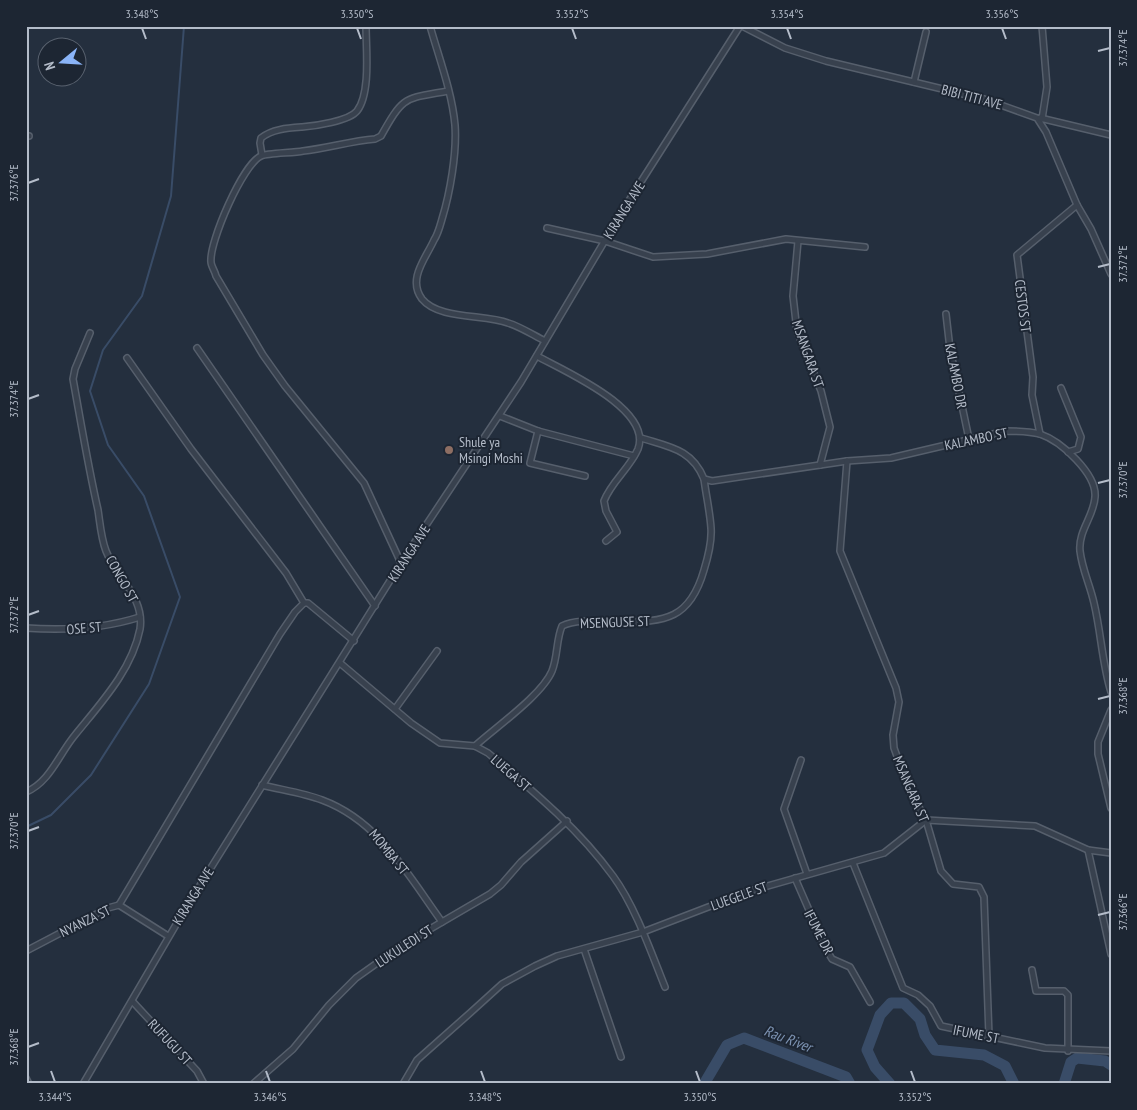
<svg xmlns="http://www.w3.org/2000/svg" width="1137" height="1110" font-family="'PT Sans Narrow',sans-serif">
  <rect width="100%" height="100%" fill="#242f3e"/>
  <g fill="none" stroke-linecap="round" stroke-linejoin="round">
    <polyline stroke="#394c67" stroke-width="2" points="26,827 51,815 91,775 149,684 180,597 144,496 108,445 90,391 103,350 142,296 171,196 184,26"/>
    <g stroke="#394c67" stroke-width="11">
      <polyline points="704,1084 727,1045 744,1038 846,1077 850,1084"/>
      <polyline points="890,1084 875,1067 867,1050 880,1015 891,1003 904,1003 920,1019 925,1035 935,1050 984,1055 1005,1066 1014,1084"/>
      <polyline points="1064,1084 1071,1062 1077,1058 1105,1061 1111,1065"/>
    </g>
    <defs>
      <g id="minor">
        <path d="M 430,26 C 439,58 452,92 455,125 C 457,153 450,193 442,219 C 440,226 438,234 434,240 C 426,258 407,279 422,299 C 439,320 485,314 508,323 C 521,327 533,335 545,341"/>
        <polyline points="742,26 785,48 826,61 984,99 1037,118 1046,132 1077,205 1091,229 1111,274"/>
        <polyline points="1042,26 1047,87 1042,119"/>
        <polyline points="914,82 926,32"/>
        <polyline points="1040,118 1111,135"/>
        <polyline points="26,136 29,136"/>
        <path d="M 262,155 L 260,143 L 261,138 C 272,129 288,128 302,127 C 315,126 349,121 357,111 C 371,93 366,48 366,26"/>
        <polyline points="547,228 605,241 653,257 707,254 786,239 865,247"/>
        <polyline points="798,241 793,296 797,331 821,391 830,427 820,465"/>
        <polyline points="946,314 950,349 969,439"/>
        <polyline points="197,348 375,606"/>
        <path d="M 537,356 C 564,371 653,409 638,449 C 630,468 611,482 604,501 L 606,511 L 617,532 L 606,541"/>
        <polyline points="127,358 191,449 286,573 304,603"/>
        <polyline points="1061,388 1081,437 1078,449 1068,452"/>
        <polyline points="500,416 538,431 634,456"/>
        <polyline points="538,431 530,463 585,476"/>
        <polyline points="1040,434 1032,395 1033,377 1017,255 1077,205"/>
        <path d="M 641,438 C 669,447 692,449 704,479 L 712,481 L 847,461 L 891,458 L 1006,431 C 1018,431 1029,431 1040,434 C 1061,441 1097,474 1095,497 C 1094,516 1078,531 1080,551 C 1082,569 1090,585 1094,603 C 1101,632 1102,663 1111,692"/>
        <polyline points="847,461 840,551 896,688 899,702 893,735 894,748 909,789 926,820 941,871 953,884 979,887 984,897 989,1036"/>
        <path d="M 401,563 L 364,483 L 285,386 L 263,355 L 216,276 C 215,271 211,266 211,262 C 209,242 243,164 261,156 C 268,153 294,153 303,151 C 328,148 351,141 375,139 L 381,136 C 404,95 404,99 448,91"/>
        <path d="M 26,628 C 66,631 102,629 140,617"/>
        <path d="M 340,663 L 411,723 L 440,743 L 475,746 L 488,753 C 533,791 578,828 613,876 C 635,906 651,952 665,987"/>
        <polyline points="395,709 437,651"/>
        <polyline points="1111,710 1098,742 1098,754 1111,808"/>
        <path d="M 475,746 C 496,727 542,695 552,671 C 558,656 556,640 562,626 C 577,618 603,622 619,622 C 666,622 690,619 704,570 C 708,557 712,542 711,528 C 710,512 706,495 704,479"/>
        <polyline points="801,760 784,809 807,874"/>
        <path d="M 262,785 C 282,790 304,793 322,800 C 379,821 408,875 442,922"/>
        <path d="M 26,792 C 50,782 59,754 75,735 C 100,704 132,670 140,629 C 145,597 116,577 106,551 C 101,538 100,523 98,510 C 88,466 81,423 73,379 L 75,369 L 90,333"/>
        <polyline points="1088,850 1111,954"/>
        <polyline points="853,863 903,988 918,995 930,1006 941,1026 1045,1048 1111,1051"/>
        <polyline points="795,878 826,949 832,959 850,967 870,1002"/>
        <polyline points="119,905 280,634 295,612 304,603 308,603 354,641"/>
        <polyline points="584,949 621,1057"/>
        <polyline points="26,951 108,908 119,905 168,936"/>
        <polyline points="1032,970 1036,991 1064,991 1068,995 1068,1051"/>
        <polyline points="133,1002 197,1071 204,1084"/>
        <polyline points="26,1078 29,1084"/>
        <polyline points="83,1084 184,911 401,563 521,382 623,210 740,26"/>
        <polyline points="253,1084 293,1049 329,1005 356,978 401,946 490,894 501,885 521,862 567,821"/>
        <polyline points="403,1084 417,1060 470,1013 502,984 535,966 557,956 643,932 750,891 884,853 926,820 1035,826 1088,850 1111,853"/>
      </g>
    </defs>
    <use href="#minor" stroke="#565f6c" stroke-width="8"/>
    <use href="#minor" stroke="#38414e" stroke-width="5"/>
  </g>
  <path fill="none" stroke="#b4bcc9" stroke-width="2" d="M 142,28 L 146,39M 357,28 L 361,39M 572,28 L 576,39M 787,28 L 791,39M 1002,28 L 1006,39M 1098,51 L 1110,48M 28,183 L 39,179M 1098,267 L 1110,264M 28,399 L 39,395M 1098,483 L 1110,480M 28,615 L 39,611M 1098,699 L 1110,696M 28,831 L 39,827M 1098,915 L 1110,912M 28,1047 L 39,1043M 51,1071 L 55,1082M 266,1071 L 270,1082M 481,1071 L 485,1082M 696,1071 L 700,1082M 911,1071 L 915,1082"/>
  <circle fill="#8d6e63" stroke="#1d2633" stroke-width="2" cx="449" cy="450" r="5"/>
  <g text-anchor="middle" stroke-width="4" stroke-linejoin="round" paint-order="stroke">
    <g font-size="14" fill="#b4bcc9" stroke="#1d2633">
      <text transform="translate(972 97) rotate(15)" y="5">BIBI TITI AVE</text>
      <text transform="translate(624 210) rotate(-58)" y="5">KIRANGA AVE</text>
      <text transform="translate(1023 306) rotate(83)" y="5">CESTOS ST</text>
      <text transform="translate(808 354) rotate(71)" y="5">MSANGARA ST</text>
      <text transform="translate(956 376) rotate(79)" y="5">KALAMBO DR</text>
      <text transform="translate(976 439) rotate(-12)" y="5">KALAMBO ST</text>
      <text transform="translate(409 553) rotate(-57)" y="5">KIRANGA AVE</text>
      <text transform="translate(122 579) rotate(61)" y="5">CONGO ST</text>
      <text transform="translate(615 622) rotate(-2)" y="5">MSENGUSE ST</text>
      <text transform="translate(84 628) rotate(-5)" y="5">OSE ST</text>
      <text transform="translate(511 773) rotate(41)" y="5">LUEGA ST</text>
      <text transform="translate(911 789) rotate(67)" y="5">MSANGARA ST</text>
      <text transform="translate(389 852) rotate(51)" y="5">MOMBA ST</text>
      <text transform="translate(193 896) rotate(-58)" y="5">KIRANGA AVE</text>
      <text transform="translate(739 896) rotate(-20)" y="5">LUEGELE ST</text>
      <text transform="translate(85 921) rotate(-26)" y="5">NYANZA ST</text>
      <text transform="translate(819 932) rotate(63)" y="5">IFUME DR</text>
      <text transform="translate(404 946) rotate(-33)" y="5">LUKULEDI ST</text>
      <text transform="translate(976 1034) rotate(11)" y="5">IFUME ST</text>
      <text transform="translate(170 1042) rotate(47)" y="5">RUFUGU ST</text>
    </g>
    <g font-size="14" fill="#b4bcc9" stroke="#1d2633" text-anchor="start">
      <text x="459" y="447">Shule ya<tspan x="459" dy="16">Msingi Moshi</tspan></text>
    </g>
    <g font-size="15" font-style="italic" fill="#7c92b1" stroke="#1d2633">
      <text transform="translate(788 1039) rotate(21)" y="5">Rau River</text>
    </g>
  </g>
  <rect width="1137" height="1110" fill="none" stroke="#1d2633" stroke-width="55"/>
  <g transform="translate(62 62) rotate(252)"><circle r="24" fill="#1d2633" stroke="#59626f"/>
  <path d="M0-4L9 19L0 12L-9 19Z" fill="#8ab4f8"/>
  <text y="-8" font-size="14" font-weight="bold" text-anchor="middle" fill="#b4bcc9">N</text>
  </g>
  <rect x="28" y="28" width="1082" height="1054" fill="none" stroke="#b4bcc9" stroke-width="2"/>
  <g font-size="12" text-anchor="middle" fill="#b4bcc9">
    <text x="142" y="18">3.348°S</text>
    <text x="357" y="18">3.350°S</text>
    <text x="572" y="18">3.352°S</text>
    <text x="787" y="18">3.354°S</text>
    <text x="1002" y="18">3.356°S</text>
    <text transform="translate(1123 48) rotate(-90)" y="4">37.374°E</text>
    <text transform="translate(14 183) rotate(-90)" y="4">37.376°E</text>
    <text transform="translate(1123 264) rotate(-90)" y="4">37.372°E</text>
    <text transform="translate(14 399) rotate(-90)" y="4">37.374°E</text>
    <text transform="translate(1123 480) rotate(-90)" y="4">37.370°E</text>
    <text transform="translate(14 615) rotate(-90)" y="4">37.372°E</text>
    <text transform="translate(1123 696) rotate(-90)" y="4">37.368°E</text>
    <text transform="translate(14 831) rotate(-90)" y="4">37.370°E</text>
    <text transform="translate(1123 912) rotate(-90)" y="4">37.366°E</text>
    <text transform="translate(14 1047) rotate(-90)" y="4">37.368°E</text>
    <text x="55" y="1101">3.344°S</text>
    <text x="270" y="1101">3.346°S</text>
    <text x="485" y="1101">3.348°S</text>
    <text x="700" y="1101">3.350°S</text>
    <text x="915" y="1101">3.352°S</text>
  </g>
</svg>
